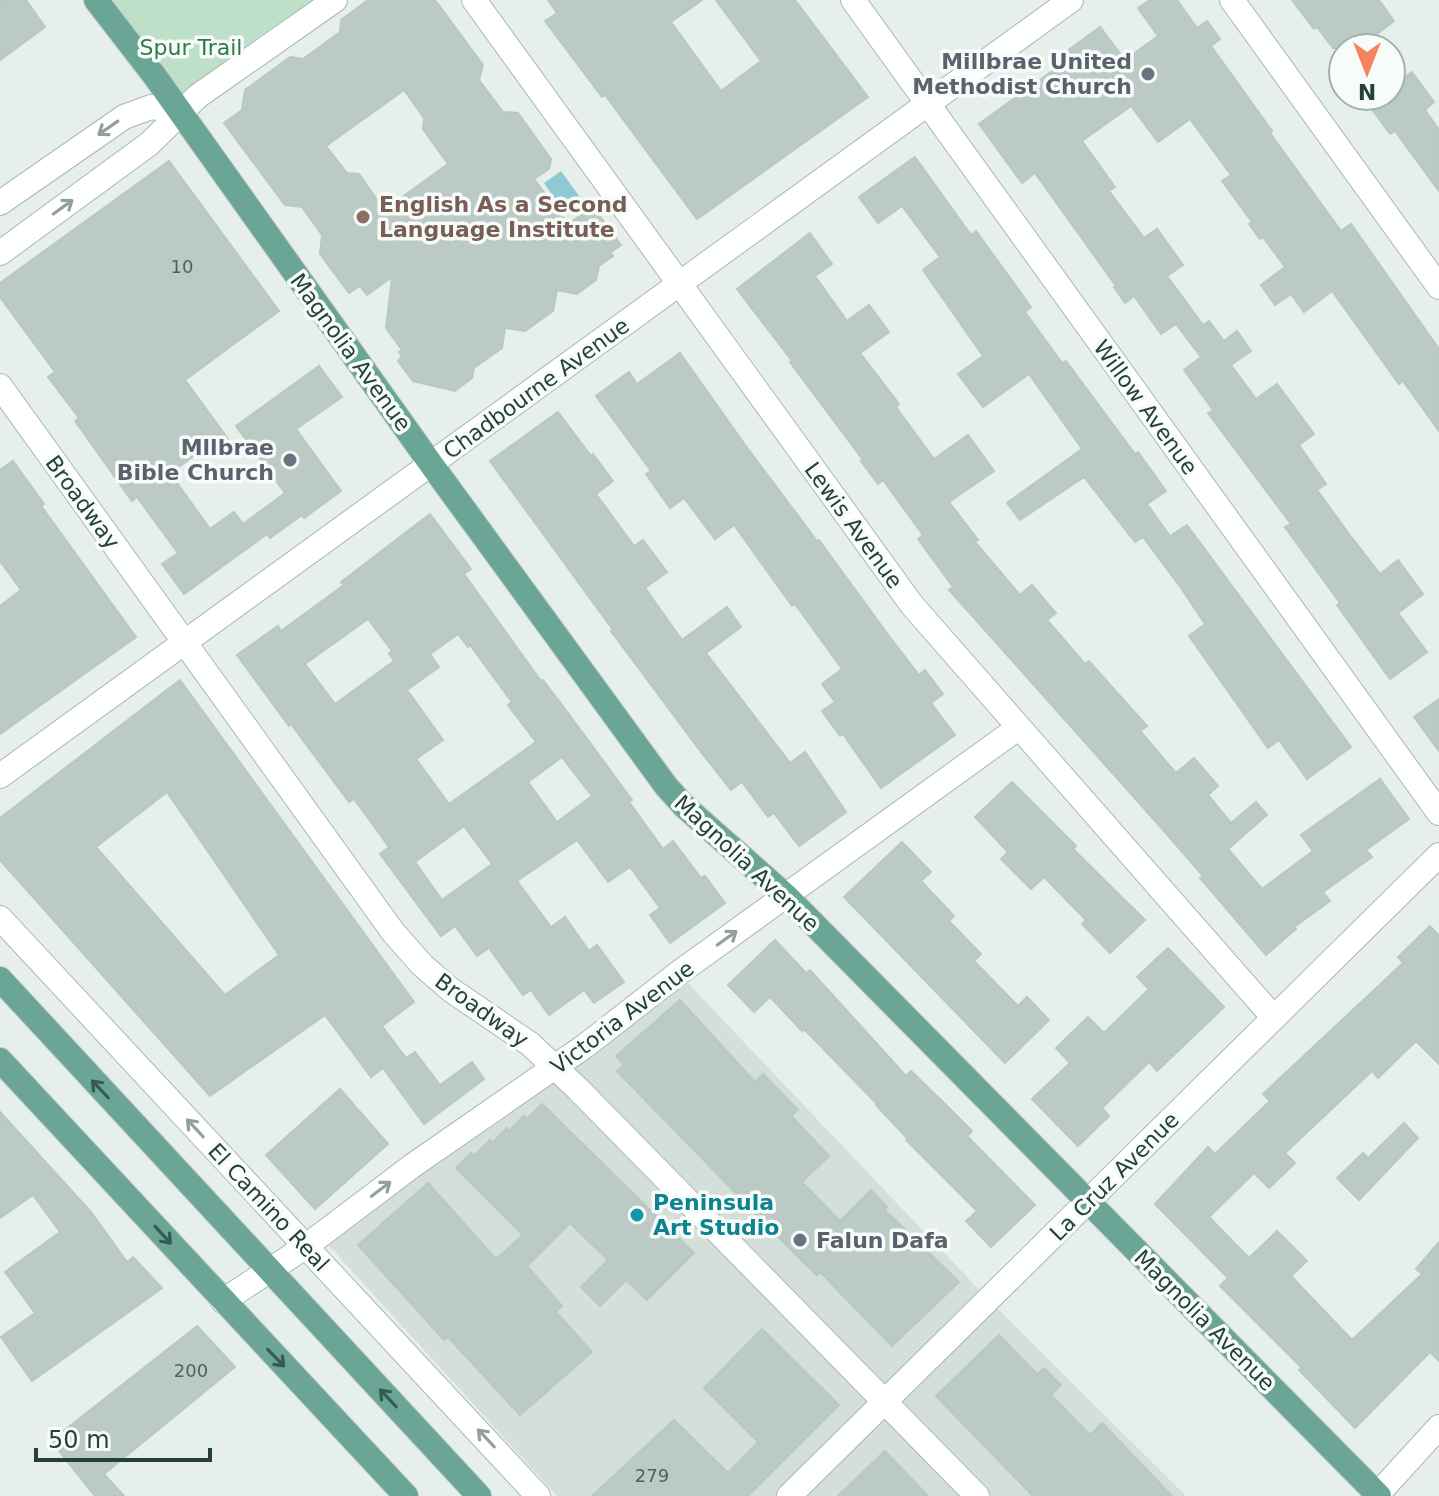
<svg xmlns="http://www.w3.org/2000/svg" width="1439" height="1496" font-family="'DejaVu Sans',sans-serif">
  <rect width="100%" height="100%" fill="#e6efeb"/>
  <polygon fill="#d4dfda" points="683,978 988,1299 1186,1496 557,1496 322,1238"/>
  <polygon fill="#bfe0c8" points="114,0 335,0 180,112 102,9"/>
  <polygon fill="#8ec9d4" points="561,171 584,203 566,215 544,183"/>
  <g fill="#bbcac4" stroke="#b8c9c2" stroke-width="2" fill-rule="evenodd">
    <polygon points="0,0 26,0 45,27 0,60"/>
    <path d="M 368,0 L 435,0 L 483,65 L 479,80 L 503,112 L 518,113 L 551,159 L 549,169 L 534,179 L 568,224 L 593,207 L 621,245 L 611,252 L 613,256 L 599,266 L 596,280 L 577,294 L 557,290 L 553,311 L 525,331 L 505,328 L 502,348 L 474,368 L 472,378 L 455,391 L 413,381 L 398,361 L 402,357 L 399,352 L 402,350 L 386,328 L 392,277 L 367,295 L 360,286 L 349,293 L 320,254 L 322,235 L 302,207 L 285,205 L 224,123 L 242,110 L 245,90 L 290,57 L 303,59 L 340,32 L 341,20 ZM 404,90 L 424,118 L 423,129 L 448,164 L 384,210 L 359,174 L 347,173 L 326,146 Z"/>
    <polygon points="548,0 702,0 671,22 721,91 761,61 716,0 795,0 868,97 697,219 605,95 602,97 545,21 557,13"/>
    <polygon points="1150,0 1177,0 1197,28 1207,21 1220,39 1211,46 1272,131 1270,133 1341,231 1351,224 1439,349 1439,431 1403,381 1399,384 1332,291 1304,312 1291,294 1275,305 1261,285 1285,267 1263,237 1260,239 1249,224 1252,222 1222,181 1231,175 1190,119 1158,142 1131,106 1082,141 1115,187 1109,191 1144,238 1157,229 1183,265 1167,276 1203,325 1209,321 1224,341 1237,331 1251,351 1231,365 1256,399 1277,384 1314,434 1299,445 1326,484 1317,490 1349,534 1380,574 1398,560 1423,594 1398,613 1427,652 1390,679 1337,605 1340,603 1285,527 1291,524 1208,413 1213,410 1184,370 1201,357 1176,324 1161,334 1134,296 1125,303 1114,287 1116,286 1035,173 1022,183 979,124 1055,69 1051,63 1100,27 1125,60 1158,36 1138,8"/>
    <polygon points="1292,0 1379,0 1394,21 1373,37 1381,48 1333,48 1317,27 1314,29"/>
    <polygon points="1391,62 1403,78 1412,72 1434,102 1425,110 1439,130 1439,191 1395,131 1390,134 1368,104 1378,96 1391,96"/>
    <polygon points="915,157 971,235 976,231 1031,307 1025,312 1062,363 1066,361 1135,454 1138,452 1166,491 1147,504 1170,536 1187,525 1351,747 1307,779 1279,740 1268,748 1189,636 1205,624 1181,588 1143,537 1135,542 1084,477 1020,520 1007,503 1082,449 1029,374 983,407 958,374 983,356 923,270 940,257 902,206 878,223 859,197"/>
    <polygon points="169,161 279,311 185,380 228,439 208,453 205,448 170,473 210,529 234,512 243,524 285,493 236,426 319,366 342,397 296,429 341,491 304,518 302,515 270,538 267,534 184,594 162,564 178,553 137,497 132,501 75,421 79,418 48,377 55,372 0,297 0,283"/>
    <polygon points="810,233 832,264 815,276 847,321 869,305 889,332 860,353 899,404 896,407 934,459 968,435 994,471 949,502 978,540 975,542 1020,595 1032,585 1056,613 1047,620 1085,664 1089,661 1147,726 1140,731 1176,773 1194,758 1218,786 1208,795 1231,823 1256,802 1267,815 1228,849 1262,889 1313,851 1301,835 1380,779 1409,819 1366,850 1372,857 1323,892 1330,901 1294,927 1296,929 1266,955 1200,878 1203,876 1165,832 949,590 953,587 918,539 923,535 883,480 878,484 861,461 863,460 790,362 792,361 737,289"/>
    <polygon points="680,353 748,449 817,541 819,540 889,636 919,675 925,670 943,694 931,703 955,735 881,788 843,734 840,736 822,711 835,702 822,684 842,669 795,604 792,606 734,525 715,539 684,498 670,508 646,474 651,471 596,396 629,372 637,384"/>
    <polygon points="558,412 591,456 593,454 613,481 596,494 634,546 643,540 667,572 645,588 682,640 727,607 741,627 706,653 790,763 805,752 846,812 799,846 774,813 768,817 742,782 731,790 701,752 611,631 613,630 490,461"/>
    <polygon points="13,461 44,504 41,506 136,637 0,734 0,606 21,590 0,561 0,470"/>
    <path d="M 430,514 L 471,569 L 464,574 L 541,681 L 543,680 L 571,717 L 632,800 L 629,802 L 663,849 L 673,841 L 701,878 L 705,876 L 725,903 L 670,943 L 650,915 L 660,908 L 630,867 L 608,882 L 577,840 L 517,881 L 551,927 L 565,917 L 589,951 L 597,945 L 624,982 L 594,1003 L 584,990 L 549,1015 L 531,990 L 523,995 L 489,948 L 477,956 L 455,926 L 441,936 L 380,854 L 389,847 L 354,799 L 349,802 L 291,724 L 289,726 L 237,655 L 278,626 L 281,631 L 344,585 L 341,582 ZM 368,619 L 392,651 L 389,653 L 394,661 L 335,704 L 305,664 ZM 458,634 L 468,647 L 470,645 L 512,702 L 508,705 L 536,742 L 449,804 L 416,759 L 443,740 L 407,690 L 439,667 L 430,654 ZM 562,757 L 592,796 L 557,822 L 528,782 ZM 464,826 L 492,864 L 442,900 L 415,862 Z"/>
    <path d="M 180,680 L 414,1002 L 382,1026 L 406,1058 L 415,1052 L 440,1085 L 472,1062 L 484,1079 L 424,1124 L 383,1068 L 371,1077 L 325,1015 L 210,1096 L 0,860 L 0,818 ZM 167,792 L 279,955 L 225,995 L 96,847 Z"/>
    <polygon points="1439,699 1439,751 1414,717"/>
    <polygon points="1012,782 1076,846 1073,849 1145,920 1110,953 1082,924 1086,920 1044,877 1031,889 1001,859 1008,852 975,817"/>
    <polygon points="902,842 931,872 921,881 954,916 949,921 981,954 974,961 1018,1006 1027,997 1049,1020 1005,1063 844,897"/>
    <polygon points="1430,926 1439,936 1439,1064 1416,1041 1378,1078 1372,1071 1285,1153 1295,1163 1269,1188 1254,1173 1209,1217 1249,1258 1277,1231 1307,1261 1291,1276 1352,1340 1422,1274 1416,1269 1439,1242 1439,1361 1430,1352 1355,1428 1299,1370 1302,1368 1220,1286 1228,1278 1155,1204 1208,1147 1215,1154 1270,1101 1263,1094 1403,963 1398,957"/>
    <polygon points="775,940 806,973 810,970 906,1076 911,1071 944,1103 972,1131 967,1136 1035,1205 991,1247 966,1221 977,1211 906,1140 907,1138 876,1105 877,1104 804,1029 802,1031 770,997 754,1012 728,985"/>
    <polygon points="1168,948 1224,1007 1157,1071 1149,1062 1102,1108 1109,1116 1078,1146 1032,1099 1070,1063 1056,1048 1088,1017 1104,1033 1149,989 1137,977"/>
    <polygon points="680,1000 755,1082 763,1074 798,1110 791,1116 829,1156 802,1182 840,1221 871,1190 887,1207 885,1210 959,1282 892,1346 820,1272 817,1275 799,1258 617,1071 624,1065 616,1056"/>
    <polygon points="340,1089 388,1144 315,1209 266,1155"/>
    <polygon points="542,1104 694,1253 647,1300 626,1280 600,1306 581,1287 608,1260 570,1223 527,1266 562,1306 556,1312 592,1352 520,1415 448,1337 444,1340 358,1245 428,1183 496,1259 523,1235 456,1168 471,1153 474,1156 490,1140 492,1143 507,1128 509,1131 524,1116 527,1119"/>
    <polygon points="0,1112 91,1212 127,1262 133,1257 162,1288 32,1381 1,1337 35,1313 5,1272 60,1232 33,1195 0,1218"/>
    <polygon points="1404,1123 1418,1138 1359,1200 1337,1178 1363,1153 1368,1158"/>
    <polygon points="197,1326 235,1367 104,1474 124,1496 95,1496 51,1441"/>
    <polygon points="762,1329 839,1405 748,1496 592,1496 674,1420 728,1473 758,1442 704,1388"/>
    <polygon points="999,1335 1037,1374 1044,1368 1061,1385 1051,1395 1090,1435 1102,1423 1172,1496 1033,1496 936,1396"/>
    <polygon points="885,1451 928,1496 838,1496"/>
  </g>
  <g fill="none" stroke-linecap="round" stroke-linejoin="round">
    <defs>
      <g id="minor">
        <polyline points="474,0 912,605 1274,1018"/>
        <polyline points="853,0 1439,813"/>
        <polyline points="1232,0 1439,287"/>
        <polyline points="0,203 124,117 151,107 180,112"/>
        <polyline points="0,253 149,144 198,96 335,0"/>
        <polyline points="0,386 393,932 422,965 451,990 530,1044 578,1089 977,1496"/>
        <polyline points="0,776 1071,0"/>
        <polyline points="0,918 538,1496"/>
        <polyline points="223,1301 305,1247 412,1166 585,1046 680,972 1018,728"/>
        <polyline points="789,1496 1439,855"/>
        <polyline points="1376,1496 1439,1427"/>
      </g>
      <g id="major">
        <polyline points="96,0 154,75 431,464 666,786 684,806 786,896 1379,1496"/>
        <polyline points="0,979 479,1496"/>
        <polyline points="0,1060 406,1496"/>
      </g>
    </defs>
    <use href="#minor" stroke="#a8b8b2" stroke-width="26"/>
    <use href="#major" stroke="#c2cac8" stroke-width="26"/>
    <use href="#minor" stroke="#fff" stroke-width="24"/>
    <use href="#major" stroke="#6aa596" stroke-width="24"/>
  </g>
  <defs><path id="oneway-shaft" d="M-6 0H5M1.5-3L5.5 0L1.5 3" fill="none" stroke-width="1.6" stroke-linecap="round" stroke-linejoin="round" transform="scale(2)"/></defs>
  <g stroke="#92a09c">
    <use href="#oneway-shaft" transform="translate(108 128) rotate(145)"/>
    <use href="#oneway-shaft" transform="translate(63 207) rotate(-36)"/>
    <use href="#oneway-shaft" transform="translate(727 938) rotate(-36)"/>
    <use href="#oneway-shaft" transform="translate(195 1128) rotate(-133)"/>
    <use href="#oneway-shaft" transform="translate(381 1189) rotate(-37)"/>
    <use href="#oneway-shaft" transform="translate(486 1438) rotate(-133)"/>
  </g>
  <g stroke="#365b51">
    <use href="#oneway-shaft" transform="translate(100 1089) rotate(-133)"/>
    <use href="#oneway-shaft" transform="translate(163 1235) rotate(48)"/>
    <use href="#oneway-shaft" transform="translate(276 1358) rotate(46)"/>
    <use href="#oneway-shaft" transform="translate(388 1398) rotate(-133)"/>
  </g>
  <g fill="#6b7280" stroke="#f7fbf9" stroke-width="3">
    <circle cx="1148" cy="74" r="8"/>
    <circle cx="290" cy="460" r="8"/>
    <circle cx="800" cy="1240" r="8"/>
  </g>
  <circle fill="#8d6e63" stroke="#f7fbf9" stroke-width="3" cx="363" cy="217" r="8"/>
  <circle fill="#0f9aa8" stroke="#f7fbf9" stroke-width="3" cx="637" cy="1215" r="8"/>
  <g text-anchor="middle" stroke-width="7" stroke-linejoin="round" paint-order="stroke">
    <g font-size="18" fill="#4a645c">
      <text x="182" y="273">10</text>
      <text x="191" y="1377">200</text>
      <text x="652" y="1482">279</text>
    </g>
    <g font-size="22" fill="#2d7a4b" stroke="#f7fbf9">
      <text x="191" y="55">Spur Trail</text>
    </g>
    <g font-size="22" font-weight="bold" fill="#5b616d" stroke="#f7fbf9" text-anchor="end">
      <text x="1132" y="69">Millbrae United<tspan x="1132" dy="25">Methodist Church</tspan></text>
      <text x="274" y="455">Mllbrae<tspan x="274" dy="25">Bible Church</tspan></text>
      <text x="816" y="1248" text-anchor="start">Falun Dafa</text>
    </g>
    <g font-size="22" font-weight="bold" fill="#785e54" stroke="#f7fbf9" text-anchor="start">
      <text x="379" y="212">English As a Second<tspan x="379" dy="25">Language Institute</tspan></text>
    </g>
    <g font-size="22" fill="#24423a" stroke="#f7fbf9">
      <text transform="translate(351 352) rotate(54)" y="8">Magnolia Avenue</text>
      <text transform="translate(536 388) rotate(-36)" y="8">Chadbourne Avenue</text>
      <text transform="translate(1146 407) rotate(54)" y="8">Willow Avenue</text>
      <text transform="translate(83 502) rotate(54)" y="8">Broadway</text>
      <text transform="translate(854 525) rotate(54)" y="8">Lewis Avenue</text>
      <text transform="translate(747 863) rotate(43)" y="8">Magnolia Avenue</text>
      <text transform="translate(482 1010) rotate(36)" y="8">Broadway</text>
      <text transform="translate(622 1017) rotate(-37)" y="8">Victoria Avenue</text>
      <text transform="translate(1114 1176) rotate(-45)" y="8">La Cruz Avenue</text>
      <text transform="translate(269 1207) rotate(47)" y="8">El Camino Real</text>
      <text transform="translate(1205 1320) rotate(45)" y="8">Magnolia Avenue</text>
    </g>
    <g font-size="22" font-weight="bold" fill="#0d838f" stroke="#f7fbf9" text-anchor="start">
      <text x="653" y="1210">Peninsula<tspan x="653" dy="25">Art Studio</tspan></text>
    </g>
  </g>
  <g transform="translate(1367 72) rotate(180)"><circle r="38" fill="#f7fbf9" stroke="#a3b1ad" stroke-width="2"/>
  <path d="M0-6L14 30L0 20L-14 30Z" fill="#f4845f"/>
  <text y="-12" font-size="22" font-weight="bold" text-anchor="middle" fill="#24423a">N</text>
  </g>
  <path d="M36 1448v12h174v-12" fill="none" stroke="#24423a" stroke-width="4"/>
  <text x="48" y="1448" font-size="24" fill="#24423a" stroke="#f7fbf9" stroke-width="6" paint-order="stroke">50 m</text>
</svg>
